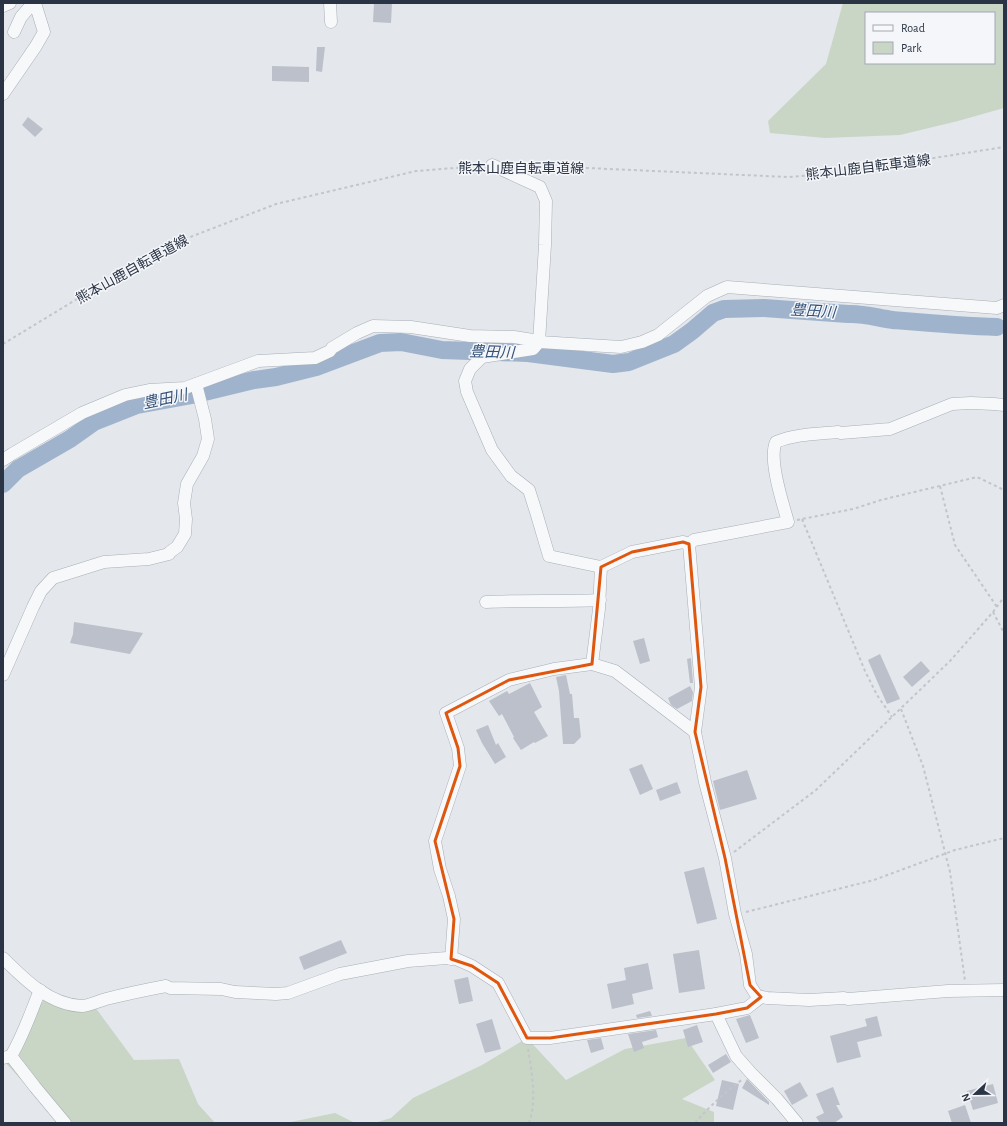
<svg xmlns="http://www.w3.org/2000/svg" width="1007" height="1126" font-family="'Alegreya Sans','Noto Sans JP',sans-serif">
  <rect width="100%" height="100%" fill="#e4e7ec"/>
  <g fill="#c9d6c5" fill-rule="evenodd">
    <path d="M 843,3 L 1004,3 L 1004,108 L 958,121 L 900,135 L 825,138 L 770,133 L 768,121 L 826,64 ZM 866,13 L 994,13 L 994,63 L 866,63 Z"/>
    <polygon points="47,996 92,1003 134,1060 179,1059 198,1104 215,1123 61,1123 3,1060 3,1055"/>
    <polygon points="527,1038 566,1080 625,1049 686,1038 715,1080 682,1099 714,1112 714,1123 374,1123 391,1118 413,1098 482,1065"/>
    <polygon points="335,1113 355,1123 286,1123"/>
  </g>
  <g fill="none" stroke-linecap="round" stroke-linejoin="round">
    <polyline stroke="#9fb4cc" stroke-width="3" points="997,327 1004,325"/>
    <path stroke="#9fb4cc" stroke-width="18" d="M 3,484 L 18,469 L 70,439 L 94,422 L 137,405 L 192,395 L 254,380 L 276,377 L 316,367 L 380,343 L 401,342 L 442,350 L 528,353 L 613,364 L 629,362 L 674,344 L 692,331 L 713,313 L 724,309 L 764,308 L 848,314 C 863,313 878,318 893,320 C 928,323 962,326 997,327"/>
  </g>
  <g fill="#bbc0ca">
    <polygon points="374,3 392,3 391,23 373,22"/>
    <polygon points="317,47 325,47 322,72 316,71"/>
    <polygon points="272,66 309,67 309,82 272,81"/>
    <polygon points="28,117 43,129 35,137 22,125"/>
    <polygon points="74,622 143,633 130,654 70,643 73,634"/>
    <polygon points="644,638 650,661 640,664 633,641"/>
    <polygon points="880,654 900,699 887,704 868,660"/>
    <polygon points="691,658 693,683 690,683 687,659"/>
    <polygon points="921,661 930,671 912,687 903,677"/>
    <polygon points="566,675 570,694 572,694 574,718 579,718 581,737 574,744 563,744 559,691 556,677"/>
    <polygon points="530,683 542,707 534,712 548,736 535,743 534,742 521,750 513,738 514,737 502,714 499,716 489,701 507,691 509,694"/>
    <polygon points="690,686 693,692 692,701 677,709 671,705 668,698"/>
    <polygon points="488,725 496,745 498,743 506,757 495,764 482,743 476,730"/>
    <polygon points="642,764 653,789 640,795 629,769"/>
    <polygon points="747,770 757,799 720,810 713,781"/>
    <polygon points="677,782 681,793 660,801 656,790"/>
    <polygon points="704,867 717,919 697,924 684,872"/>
    <polygon points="341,940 347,953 304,970 299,957"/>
    <polygon points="699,950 705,989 679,993 673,954"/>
    <polygon points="648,963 653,989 632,994 634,1004 612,1009 607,984 626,980 624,968"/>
    <polygon points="468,977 473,1001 459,1004 454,980"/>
    <polygon points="650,1011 652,1016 637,1018 636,1015"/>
    <polygon points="750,1015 759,1038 746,1043 736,1019"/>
    <polygon points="877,1016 882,1036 857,1042 861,1057 837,1063 830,1036 867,1026 865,1019"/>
    <polygon points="492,1019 501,1049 485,1053 476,1024"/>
    <polygon points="697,1025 703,1042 688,1047 683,1030"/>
    <polygon points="656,1030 658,1037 642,1042 644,1048 634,1052 628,1034"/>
    <polygon points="601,1038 604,1049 591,1053 587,1040"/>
    <polygon points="726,1054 731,1062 713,1073 708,1065"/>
    <polygon points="747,1079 769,1102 769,1105 742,1088"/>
    <polygon points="722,1080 739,1084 733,1110 716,1106"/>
    <polygon points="800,1082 808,1096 792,1105 784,1091"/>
    <polygon points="993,1084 998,1103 973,1110 967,1091"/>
    <polygon points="833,1087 840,1105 836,1105 843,1117 834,1123 820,1123 816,1117 824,1113 816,1094"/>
    <polygon points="965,1105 971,1123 952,1123 948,1111"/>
  </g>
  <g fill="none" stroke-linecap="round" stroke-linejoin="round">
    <defs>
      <g id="minor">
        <polyline points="330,3 331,22"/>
        <polyline points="3,6 10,3"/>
        <polyline points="14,32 21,17 33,3"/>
        <polyline points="3,94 36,46 44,32 35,3"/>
        <polyline points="492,165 540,187 546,201 545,245 539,342 533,349 482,357 470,369 465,381 467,392 492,450 511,476 529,490 536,512 549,556 601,567 632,552 683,542 689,544"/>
        <polyline points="3,460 12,454 82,413 125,395 149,390 185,388 258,361 315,358 330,351 332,348 357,333 373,326 411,327 470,336 514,337 533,340 539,342 621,347 642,342 658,335 707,296 727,287 997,308 1004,305"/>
        <polyline points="689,544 701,687 695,732 705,782 725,858 735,914 746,954 750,985 757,996 767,998 809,1000 844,998 848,999 948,991 1004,990"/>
        <path d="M 689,544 L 694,540 L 788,522 C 783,504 768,459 776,442 C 795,434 817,434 838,432 L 841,433 L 890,429 L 952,404 L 971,403 L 994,404 L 1004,405"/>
        <path d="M 486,602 C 524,600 562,602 600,600"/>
        <polyline points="592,664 599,609 601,567"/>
        <polyline points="3,675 33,607 41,591 53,578 104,562 149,559 169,554 170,552 177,547 185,534 186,519 184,503 187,484 203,456 208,439 205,419 196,384"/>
        <path d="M 3,958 C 25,980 50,1005 82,1006 C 88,1006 99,1001 106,999 C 126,994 145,990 166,986 L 170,988 L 221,989 L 235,992 L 276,994 L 288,993 L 340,974 L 408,961 L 447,958 L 456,959 L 472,966 L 498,983 L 527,1038 L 550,1038 L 716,1014 L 747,1008 L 761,997"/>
        <polyline points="451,959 454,919 449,896 440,869 435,841 460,766 458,748 446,713 509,680 554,669 592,664 615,671 695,732"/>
        <polyline points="716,1014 736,1056 751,1073 777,1099 797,1123"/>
        <polyline points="11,1056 35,1087 65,1123"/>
        <path d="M 3,1058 L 11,1056 C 23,1036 31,1012 40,990"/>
      </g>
    </defs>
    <use href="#minor" stroke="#a9aeb7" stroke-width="13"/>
    <g stroke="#c2c5cb" stroke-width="2" stroke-dasharray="3 3" stroke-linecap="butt">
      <polyline points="520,165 788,177 832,174 1004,147"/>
      <polyline points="3,344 138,262 185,239 276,204 416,171 481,166"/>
      <polyline points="940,486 955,545 997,607"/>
      <polyline points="802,519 865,671 877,695 892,717"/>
      <polyline points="797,520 853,509 881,500 977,477 1004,490"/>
      <polyline points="993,612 1004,633"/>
      <polyline points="901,709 923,766 950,872 965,981"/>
      <polyline points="734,852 816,790 950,661 993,612 1004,597"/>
      <polyline points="746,912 874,880 955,850 1004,838"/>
      <path d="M 528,1049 C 532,1072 537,1101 529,1123"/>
      <path d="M 695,1123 C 710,1106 725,1092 743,1079"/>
    </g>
    <use href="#minor" stroke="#f7f8fa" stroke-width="12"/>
  </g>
  <path fill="none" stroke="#df570f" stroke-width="3" stroke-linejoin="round" d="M 683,542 L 689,544 L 701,687 L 695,732 L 725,858 L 750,985 L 761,997 L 747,1008 L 716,1014 L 550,1038 L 527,1038 L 498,983 L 472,966 L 451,959 L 454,919 L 435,841 L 460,766 L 458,748 L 446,713 L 509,680 L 592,664 L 601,567 L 632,552 Z"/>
  <g text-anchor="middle" stroke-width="3" stroke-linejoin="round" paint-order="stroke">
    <g font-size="14" fill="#2b3445" stroke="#f4f6f9">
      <text transform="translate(868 167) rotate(-7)" y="5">熊本山鹿自転車道線</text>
      <text x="521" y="173">熊本山鹿自転車道線</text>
      <text transform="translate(132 269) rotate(-29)" y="5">熊本山鹿自転車道線</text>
    </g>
    <g font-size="15" font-style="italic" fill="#34527a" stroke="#f4f6f9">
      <text transform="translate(813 311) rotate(4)" y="5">豊田川</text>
      <text transform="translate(492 352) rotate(2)" y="5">豊田川</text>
      <text transform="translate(165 399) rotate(-12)" y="5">豊田川</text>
    </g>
  </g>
  <rect width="1007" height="1126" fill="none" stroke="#2b3445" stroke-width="8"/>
  <rect x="865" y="12" width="130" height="52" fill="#f4f6f9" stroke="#a4a8b1"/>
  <rect x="873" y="25" width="20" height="6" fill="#f7f8fa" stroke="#a4a8b1"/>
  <text x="901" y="32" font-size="12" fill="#2b3445">Road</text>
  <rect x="873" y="42" width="20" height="12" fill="#c9d6c5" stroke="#a4a8b1"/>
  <text x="901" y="52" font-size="12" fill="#2b3445">Park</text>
  <g transform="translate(975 1094) rotate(248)" stroke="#f4f6f9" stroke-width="3" paint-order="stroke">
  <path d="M0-3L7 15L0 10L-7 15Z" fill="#2b3445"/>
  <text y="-6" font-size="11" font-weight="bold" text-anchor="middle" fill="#2b3445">N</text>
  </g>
</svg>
